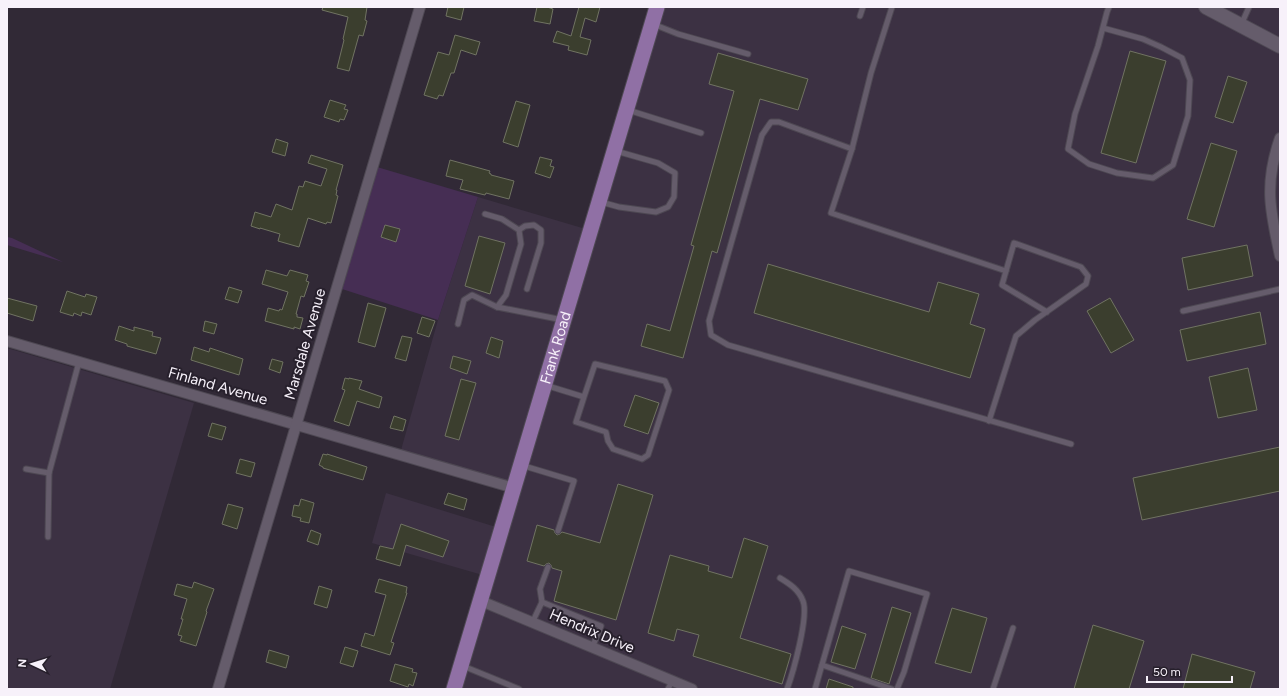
<svg xmlns="http://www.w3.org/2000/svg" width="1287" height="696" font-family="Figtree,sans-serif">
  <rect width="100%" height="100%" fill="#312936"/>
  <g fill="#3c3143">
    <polygon points="654,7 1280,7 1280,689 453,689 486,576 372,543 386,493 496,527 507,489 399,457 438,320 478,197 589,230"/>
    <polygon points="7,348 194,403 110,689 7,689"/>
  </g>
  <g fill="#462e54">
    <polygon points="377,167 478,197 438,320 342,289"/>
    <polygon points="7,237 12,238 63,262 7,245"/>
  </g>
  <g fill="#3b3e2e" stroke="#707362">
    <polygon points="323,7 367,7 365,20 367,21 363,36 359,35 349,71 337,68 344,40 343,39 348,17 322,10"/>
    <polygon points="448,7 464,7 461,20 446,16"/>
    <polygon points="537,7 547,7 553,9 550,24 534,21"/>
    <polygon points="579,7 600,7 596,22 585,18 580,37 591,40 587,55 568,50 569,46 553,42 557,31 571,36"/>
    <polygon points="455,35 480,42 476,55 461,50 454,73 451,73 443,96 439,95 437,99 424,95 438,52 449,55"/>
    <polygon points="1130,51 1166,61 1136,163 1101,153"/>
    <polygon points="718,53 808,79 798,110 760,99 717,253 712,251 683,358 641,346 647,324 670,331 694,246 691,245 734,91 709,84"/>
    <polygon points="1228,76 1247,82 1233,123 1215,117"/>
    <polygon points="330,100 346,105 344,109 348,110 344,120 340,119 339,122 324,117"/>
    <polygon points="516,101 530,105 518,147 503,142"/>
    <polygon points="276,139 288,143 285,156 272,152"/>
    <polygon points="1211,143 1237,151 1214,227 1187,219"/>
    <polygon points="311,155 343,165 336,190 337,190 336,195 338,196 331,223 327,222 326,224 308,218 299,247 278,241 280,234 260,228 260,229 251,226 255,212 271,217 276,204 292,210 299,186 303,187 305,181 321,186 327,169 308,163"/>
    <polygon points="540,157 552,160 550,166 554,167 550,178 535,173"/>
    <polygon points="450,160 490,171 489,173 491,174 491,175 514,181 509,199 486,193 485,195 460,189 463,180 446,176"/>
    <polygon points="385,225 400,229 396,242 381,237"/>
    <polygon points="479,236 505,243 490,294 465,286"/>
    <polygon points="1247,245 1253,276 1188,290 1182,258"/>
    <polygon points="768,264 929,312 938,282 979,294 970,324 985,329 970,378 754,313"/>
    <polygon points="266,270 287,276 290,270 308,275 306,281 309,282 304,297 301,296 296,314 297,314 297,317 303,318 300,329 294,327 294,329 265,321 268,308 279,311 280,309 282,310 288,292 262,284"/>
    <polygon points="229,287 242,291 238,303 225,299"/>
    <polygon points="67,291 85,297 86,294 97,297 91,315 82,312 81,316 74,313 73,316 60,312"/>
    <polygon points="7,298 37,306 33,321 7,313"/>
    <polygon points="1110,298 1134,340 1111,353 1087,311"/>
    <polygon points="368,303 386,308 375,347 358,342"/>
    <polygon points="1260,312 1266,344 1187,361 1180,330"/>
    <polygon points="422,317 435,321 429,337 417,333"/>
    <polygon points="205,321 217,324 214,334 203,331"/>
    <polygon points="119,326 134,331 134,327 153,332 152,336 161,338 156,354 127,346 127,344 115,340"/>
    <polygon points="402,336 412,338 406,361 395,358"/>
    <polygon points="491,337 503,341 499,358 486,353"/>
    <polygon points="194,347 209,352 210,348 243,359 239,375 191,360"/>
    <polygon points="453,356 471,361 467,374 450,368"/>
    <polygon points="272,359 283,362 280,373 269,369"/>
    <polygon points="1248,368 1257,410 1218,418 1209,377"/>
    <polygon points="345,378 349,379 349,378 362,381 359,389 382,397 379,408 357,401 349,426 334,421 345,390 342,389"/>
    <polygon points="461,379 476,383 459,440 445,436"/>
    <polygon points="635,395 659,403 648,434 624,426"/>
    <polygon points="394,416 406,420 403,431 390,428"/>
    <polygon points="212,423 226,427 222,440 208,436"/>
    <polygon points="1280,447 1280,491 1142,520 1133,478"/>
    <polygon points="323,454 327,455 327,454 367,467 363,480 323,468 323,467 319,465"/>
    <polygon points="240,459 255,463 251,477 236,473"/>
    <polygon points="618,484 653,495 616,620 554,601 562,571 552,568 551,565 549,563 546,564 544,566 527,561 537,525 554,530 555,533 557,535 560,534 562,532 600,543"/>
    <polygon points="448,493 467,499 464,510 444,504"/>
    <polygon points="301,499 314,503 309,523 300,521 301,518 292,516 294,505 299,506"/>
    <polygon points="228,504 243,508 237,529 222,524"/>
    <polygon points="401,524 449,541 443,557 406,545 400,566 376,559 380,546 393,549"/>
    <polygon points="311,530 321,534 318,545 307,541"/>
    <polygon points="744,538 768,546 740,638 791,654 782,684 693,656 699,635 677,629 674,641 648,633 670,555 709,566 708,571 732,578"/>
    <polygon points="379,579 407,587 406,593 407,593 391,642 394,643 390,655 361,646 365,633 374,636 386,595 375,592"/>
    <polygon points="194,582 214,589 206,611 207,612 196,646 180,641 182,636 178,635 183,619 181,619 187,599 174,595 177,584 192,588"/>
    <polygon points="319,586 332,590 327,608 314,604"/>
    <polygon points="892,607 911,613 889,684 871,678"/>
    <polygon points="952,608 987,618 971,673 935,663"/>
    <polygon points="1093,625 1144,641 1129,689 1074,689"/>
    <polygon points="842,626 866,634 855,669 831,662"/>
    <polygon points="345,647 358,651 353,667 340,663"/>
    <polygon points="269,650 289,656 286,668 266,662"/>
    <polygon points="1192,654 1255,672 1250,689 1183,689"/>
    <polygon points="395,664 413,669 412,672 417,673 413,686 409,684 408,687 390,681"/>
    <polygon points="829,679 853,687 853,689 826,689"/>
  </g>
  <g fill="none" stroke-linecap="round" stroke-linejoin="round">
    <defs>
      <g id="lane">
        <polyline points="892,7 871,73 852,149 779,122 771,122 762,135 709,321 711,335 728,345 1071,444"/>
        <polyline points="860,16 863,7"/>
        <polyline points="653,24 678,34 748,54"/>
        <polyline points="1241,25 1249,7"/>
        <polyline points="1103,28 1143,39 1161,47 1182,58 1190,80 1188,116 1173,165 1153,178 1117,173 1089,164 1068,149 1075,114 1098,46 1107,12 1109,7"/>
        <polyline points="628,110 701,133"/>
        <polyline points="852,149 831,213 1006,271"/>
        <polyline points="601,202 619,207 656,212 668,207 674,197 675,173 658,163 616,151"/>
        <polyline points="485,214 502,219 519,230 521,244 506,295 497,307"/>
        <polyline points="519,230 525,226 534,225 541,230 541,243 527,289"/>
        <polyline points="1183,311 1280,289"/>
        <polyline points="458,324 464,300 472,295 497,307 563,320"/>
        <polyline points="545,385 584,397 576,422 606,432 608,441 613,449 642,459 648,455 669,390 665,381 595,364 584,397"/>
        <polyline points="989,421 1016,336 1035,320 1086,284 1088,276 1081,267 1014,243 1002,285 1047,312"/>
        <polyline points="521,465 574,481 558,531"/>
        <polyline points="26,469 49,473"/>
        <polyline points="48,537 49,473 79,362"/>
        <path d="M 780,578 C 790,584 799,590 803,601 C 809,616 793,673 787,689"/>
        <polyline points="542,602 540,589 548,567"/>
        <polyline points="532,623 542,602 601,626 592,648"/>
        <polyline points="822,665 892,689"/>
        <polyline points="463,666 519,689"/>
        <polyline points="668,689 672,681"/>
        <polyline points="815,689 849,571 927,594 904,672 897,689"/>
        <polyline points="993,689 1013,628"/>
      </g>
      <g id="street">
        <path d="M 1280,138 C 1264,183 1270,211 1280,256"/>
        <polyline points="7,341 514,488"/>
        <polyline points="481,601 692,689"/>
        <polyline points="218,689 420,7"/>
      </g>
      <polyline id="secondary" points="1206,7 1280,46"/>
      <g id="primary">
        <path id="s1" d="M 454,689 L 657,7"/>
      </g>
    </defs>
    <use href="#lane" stroke="#4e4853" stroke-width="7"/>
    <use href="#street" stroke="#4e4853" stroke-width="12"/>
    <use href="#secondary" stroke="#4e4853" stroke-width="16"/>
    <use href="#primary" stroke="#4e4853" stroke-width="17"/>
    <use href="#lane" stroke="#655c6b" stroke-width="5"/>
    <use href="#street" stroke="#655c6b" stroke-width="10"/>
    <use href="#secondary" stroke="#655c6b" stroke-width="14"/>
    <use href="#primary" stroke="#9070a5" stroke-width="15"/>
  </g>
  <g text-anchor="middle" stroke-width="4" stroke-linejoin="round" paint-order="stroke">
    <g font-size="15" fill="#f7f1fa" stroke="#27202c">
      <text transform="translate(305 344) rotate(-74)" y="5">Marsdale Avenue</text>
      <text dy="5" stroke="none"><textPath href="#s1" startOffset="356">Frank Road</textPath></text>
      <text transform="translate(218 386) rotate(16)" y="5">Finland Avenue</text>
      <text transform="translate(592 631) rotate(23)" y="5">Hendrix Drive</text>
    </g>
  </g>
  <rect width="1287" height="696" fill="none" stroke="#f7f1fa" stroke-width="16"/>
  <g transform="translate(32 664) rotate(274)" stroke="#27202c" stroke-width="3" paint-order="stroke">
  <path d="M0-3L7 15L0 10L-7 15Z" fill="#f7f1fa"/>
  <text y="-6" font-size="11" font-weight="bold" text-anchor="middle" fill="#f7f1fa">N</text>
  </g>
  <path d="M1147 676v6h85v-6" fill="none" stroke="#f7f1fa" stroke-width="2"/>
  <text x="1153" y="676" font-size="12" fill="#f7f1fa" stroke="#27202c" stroke-width="3" paint-order="stroke">50 m</text>
</svg>
